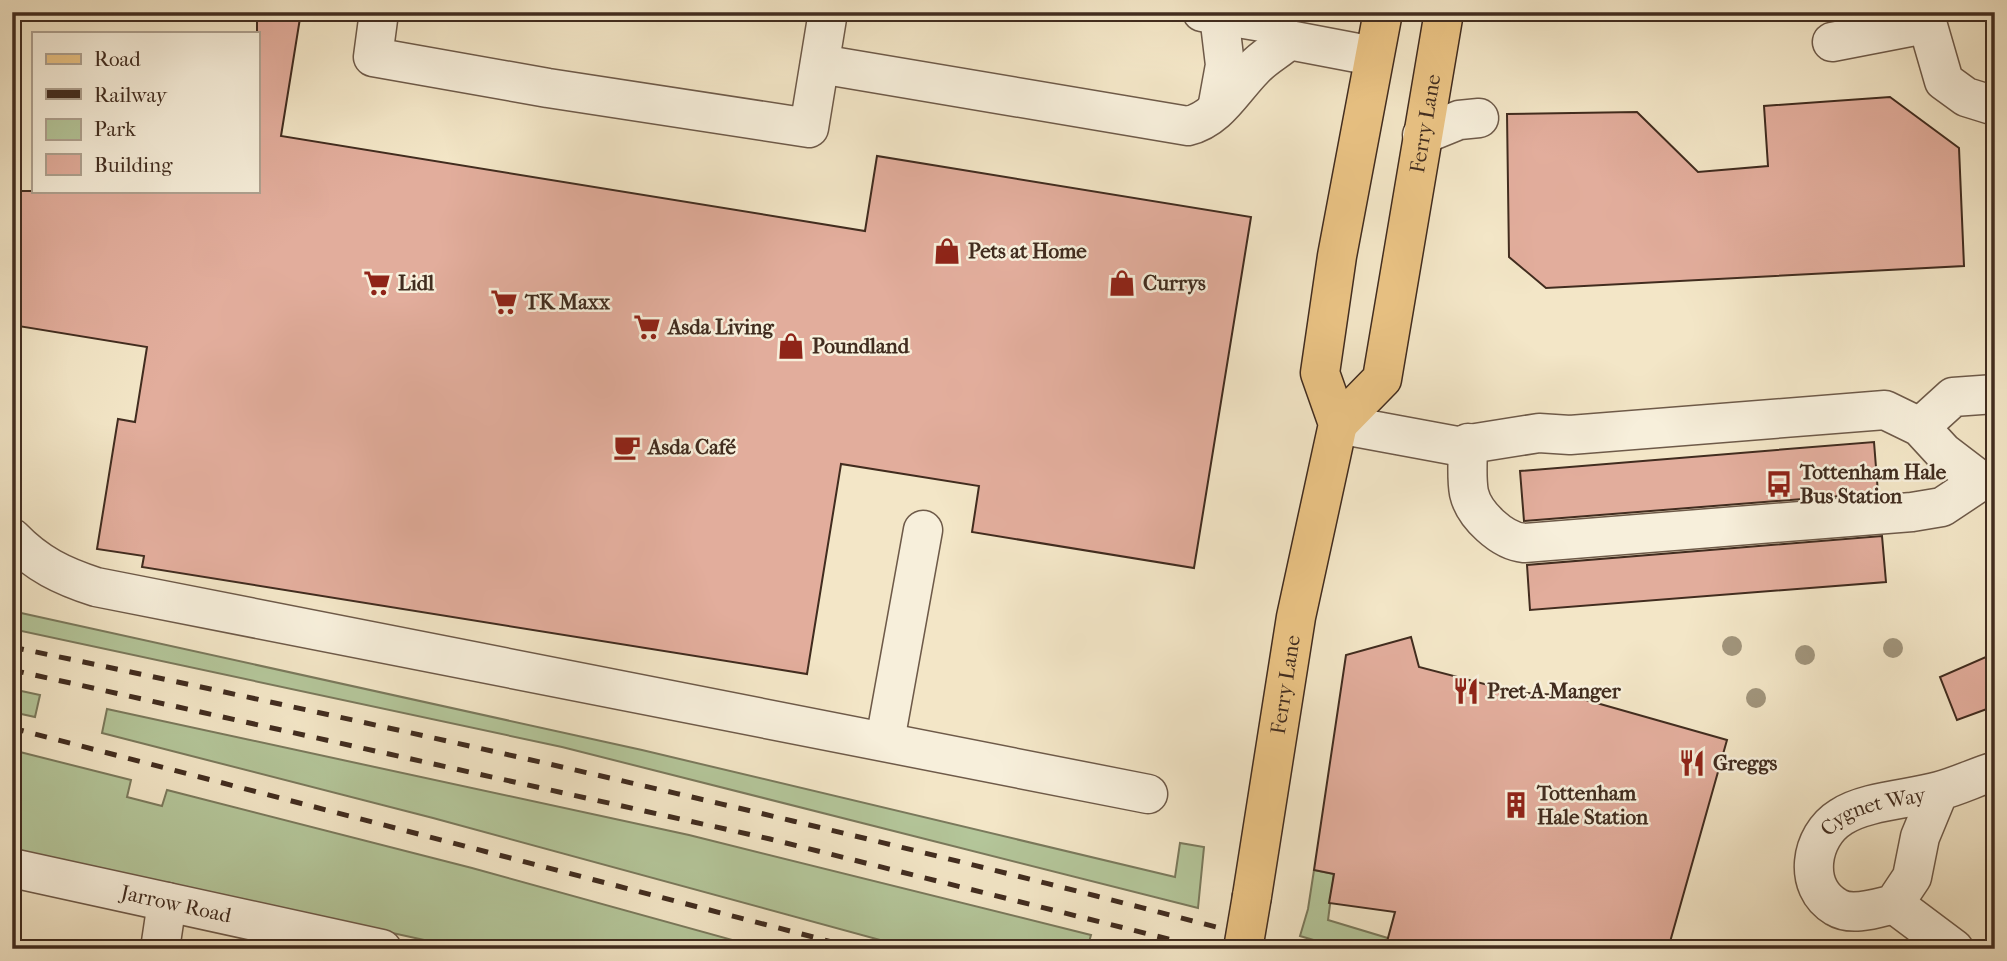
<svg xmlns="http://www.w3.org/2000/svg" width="2007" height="961" font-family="'IM FELL French Canon',serif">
  <rect width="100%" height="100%" fill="#f3e6c7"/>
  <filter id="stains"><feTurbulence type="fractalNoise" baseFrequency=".00286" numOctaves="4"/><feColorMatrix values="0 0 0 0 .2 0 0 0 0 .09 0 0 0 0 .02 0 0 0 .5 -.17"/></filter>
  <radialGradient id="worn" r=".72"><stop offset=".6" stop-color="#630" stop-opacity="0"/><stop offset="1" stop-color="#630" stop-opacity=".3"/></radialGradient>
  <g fill="#b4c69a" stroke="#7a795c" stroke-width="2">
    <polygon points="12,611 642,750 1175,877 1180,843 1204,847 1198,908 562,747 12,629"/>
    <polygon points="12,689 40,695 35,717 12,712"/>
    <polygon points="107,709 689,835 1091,935 1087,949 913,949 433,818 102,733"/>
    <polygon points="12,750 131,780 127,797 162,806 167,790 472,868 765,949 465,949 12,849"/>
    <polygon points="1314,870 1334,874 1328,920 1391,939 1388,949 1344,949 1300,936 1308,909"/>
  </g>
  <g fill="#e2ad9c" stroke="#412c1f" stroke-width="2">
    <polygon points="257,12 301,12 281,136 865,231 877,156 1251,217 1194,568 972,532 979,486 841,464 807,674 142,567 144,556 97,549 118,419 135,422 147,347 12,325 12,191 257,191"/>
    <polygon points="1890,97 1959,148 1964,266 1546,288 1509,257 1507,114 1637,112 1698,172 1768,166 1764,106"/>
    <polygon points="1874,442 1878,493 1524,521 1520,471"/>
    <polygon points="1882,536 1886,582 1530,610 1527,565"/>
    <polygon points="1411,637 1419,667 1515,692 1572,696 1727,740 1668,949 1385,949 1395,912 1329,903 1334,874 1314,870 1346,655"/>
    <polygon points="1995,653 1995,706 1957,720 1940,677"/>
  </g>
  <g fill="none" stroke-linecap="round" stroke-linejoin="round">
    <defs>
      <g id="minor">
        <polyline points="379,12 373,57 548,88 809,128 828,12"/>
        <polyline points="1202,12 1268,23 1289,40 1373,56"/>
        <polyline points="1924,12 1944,81 1966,97 1995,106"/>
        <polyline points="1832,42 1925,24"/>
        <path d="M 820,64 L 1188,126 C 1218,119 1233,89 1254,68 C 1264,57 1278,50 1289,40"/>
        <polyline points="1217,109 1225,65 1219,15"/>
        <polyline points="1422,135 1459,120 1479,118"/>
        <polyline points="1338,424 1457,446 1539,433 1570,435 1885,410 1920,427 1943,452 1981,481"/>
        <polyline points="1920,427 1953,397 1995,394"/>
        <path d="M 1468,443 C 1468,458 1466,477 1469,493 C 1474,515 1502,541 1524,543 L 1912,512 L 1942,507 L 1981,481 L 1995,479"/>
        <path d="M 12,538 C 37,564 62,576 96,587 L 1148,794"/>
        <polyline points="885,741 923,530"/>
        <path id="s1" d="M 1939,791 L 1920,837 L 1912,877 L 1894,904 C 1877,908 1852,917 1836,907 C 1802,887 1810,836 1841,817 C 1865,801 1911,799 1939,791 C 1958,786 1976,777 1995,771"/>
        <path id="s2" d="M 12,868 L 382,949"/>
        <polyline points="1894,904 1954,949"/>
        <polyline points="160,949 167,902"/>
      </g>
      <g id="major">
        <path id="s3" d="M 1338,424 L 1382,379 L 1444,12"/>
        <path id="s4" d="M 1252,896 L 1296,617 L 1338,424 L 1320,373 L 1337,256 L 1383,12"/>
      </g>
    </defs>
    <use href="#minor" stroke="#6e5a49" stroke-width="41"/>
    <use href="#major" stroke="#412c1f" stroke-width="41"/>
    <use href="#minor" stroke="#f7efdb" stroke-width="38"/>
    <use href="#major" stroke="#eac384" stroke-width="38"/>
    <g stroke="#412c1f" stroke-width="5" stroke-dasharray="12 12" stroke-linecap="butt">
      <path d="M 12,647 C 443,737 873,835 1299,949"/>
      <polyline points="12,670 770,839 1208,949"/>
      <polyline points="12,728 859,949"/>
    </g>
    <defs>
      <polyline id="major-bridge" points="1243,949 1252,896"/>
    </defs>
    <use href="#major-bridge" stroke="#412c1f" stroke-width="41" stroke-linecap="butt"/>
    <use href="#major-bridge" stroke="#eac384" stroke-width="38"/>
  </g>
  <g fill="#a1957c">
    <circle cx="1732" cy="646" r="10"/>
    <circle cx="1893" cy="648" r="10"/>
    <circle cx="1805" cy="655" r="10"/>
    <circle cx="1756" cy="698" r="10"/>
  </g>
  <defs>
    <symbol id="shop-bare" viewBox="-9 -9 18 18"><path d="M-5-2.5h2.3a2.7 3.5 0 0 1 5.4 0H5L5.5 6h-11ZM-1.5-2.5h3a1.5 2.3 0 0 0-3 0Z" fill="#8f2418" stroke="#f7efdb" stroke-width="2.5" paint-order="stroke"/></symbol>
    <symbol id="supermarket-bare" viewBox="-9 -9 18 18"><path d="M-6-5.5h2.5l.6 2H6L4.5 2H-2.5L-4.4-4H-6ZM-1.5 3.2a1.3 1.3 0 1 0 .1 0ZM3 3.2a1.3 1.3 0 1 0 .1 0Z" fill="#8f2418" stroke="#f7efdb" stroke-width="2.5" paint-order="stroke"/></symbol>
    <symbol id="cafe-bare" viewBox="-9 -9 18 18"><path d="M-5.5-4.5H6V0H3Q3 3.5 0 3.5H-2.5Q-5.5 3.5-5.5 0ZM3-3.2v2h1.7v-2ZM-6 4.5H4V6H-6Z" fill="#8f2418" stroke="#f7efdb" stroke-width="2.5" paint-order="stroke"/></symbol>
    <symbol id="bus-bare" viewBox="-9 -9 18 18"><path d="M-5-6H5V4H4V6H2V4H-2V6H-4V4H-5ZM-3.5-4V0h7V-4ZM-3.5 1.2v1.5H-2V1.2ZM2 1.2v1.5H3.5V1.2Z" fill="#8f2418" stroke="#f7efdb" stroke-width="2.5" paint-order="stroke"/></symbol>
    <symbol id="restaurant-bare" viewBox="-9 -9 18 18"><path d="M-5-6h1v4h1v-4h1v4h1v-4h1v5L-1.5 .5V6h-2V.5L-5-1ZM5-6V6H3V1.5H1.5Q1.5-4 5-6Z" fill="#8f2418" stroke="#f7efdb" stroke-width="2.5" paint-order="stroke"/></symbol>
    <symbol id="building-bare" viewBox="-9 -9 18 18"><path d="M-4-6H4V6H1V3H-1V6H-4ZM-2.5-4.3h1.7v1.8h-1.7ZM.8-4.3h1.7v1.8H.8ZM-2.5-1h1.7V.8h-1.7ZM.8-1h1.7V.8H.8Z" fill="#8f2418" stroke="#f7efdb" stroke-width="2.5" paint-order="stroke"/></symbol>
  </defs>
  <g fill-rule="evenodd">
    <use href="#shop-bare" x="928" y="232" width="38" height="38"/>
    <use href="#supermarket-bare" x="358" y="264" width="38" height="38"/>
    <use href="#shop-bare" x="1103" y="264" width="38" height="38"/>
    <use href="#supermarket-bare" x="485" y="283" width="38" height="38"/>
    <use href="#supermarket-bare" x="628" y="308" width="38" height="38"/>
    <use href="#shop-bare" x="772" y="327" width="38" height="38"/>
    <use href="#cafe-bare" x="608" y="428" width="38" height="38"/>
    <use href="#bus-bare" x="1760" y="465" width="38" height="38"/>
    <use href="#restaurant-bare" x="1447" y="672" width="38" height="38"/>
    <use href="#restaurant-bare" x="1673" y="744" width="38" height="38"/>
    <use href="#building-bare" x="1497" y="786" width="38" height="38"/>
  </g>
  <g text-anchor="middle" stroke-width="5" stroke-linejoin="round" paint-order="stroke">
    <g font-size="21" fill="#412c1f" stroke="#f7efdb">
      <text dy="7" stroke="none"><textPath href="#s3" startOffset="322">Ferry Lane</textPath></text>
      <text dy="7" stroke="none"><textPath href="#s4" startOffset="214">Ferry Lane</textPath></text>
      <text dy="7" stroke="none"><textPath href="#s1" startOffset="322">Cygnet Way</textPath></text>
      <text dy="7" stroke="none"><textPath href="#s2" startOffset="168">Jarrow Road</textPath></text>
    </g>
    <g font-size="21" font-weight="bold" fill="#412c1f" stroke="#f7efdb" text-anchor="start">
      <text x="968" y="258">Pets at Home</text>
      <text x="398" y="290">Lidl</text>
      <text x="1143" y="290">Currys</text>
      <text x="525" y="309">TK Maxx</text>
      <text x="668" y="334">Asda Living</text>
      <text x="812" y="353">Poundland</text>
      <text x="648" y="454">Asda Café</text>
      <text x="1800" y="479">Tottenham Hale<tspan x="1800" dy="24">Bus Station</tspan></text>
      <text x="1487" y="698">Pret A Manger</text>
      <text x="1713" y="770">Greggs</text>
      <text x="1537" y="800">Tottenham<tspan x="1537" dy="24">Hale Station</tspan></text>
    </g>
  </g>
  <rect width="2007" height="961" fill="none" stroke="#f3e6c7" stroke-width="42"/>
  <rect x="14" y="14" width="1979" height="933" fill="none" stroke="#412c1f" stroke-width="3.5"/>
  <rect x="21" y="21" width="1965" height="919" fill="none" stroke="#412c1f" stroke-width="2"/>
  <rect x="32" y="32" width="228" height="161" fill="#f7efdb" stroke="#aea190" stroke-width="2"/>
  <rect x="46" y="54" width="35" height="10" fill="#eac384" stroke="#aea190" stroke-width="2"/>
  <text x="94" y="66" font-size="21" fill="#412c1f">Road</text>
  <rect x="46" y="89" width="35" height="10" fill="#412c1f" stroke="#aea190" stroke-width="2"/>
  <text x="94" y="102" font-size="21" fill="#412c1f">Railway</text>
  <rect x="46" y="119" width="35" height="21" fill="#b4c69a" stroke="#aea190" stroke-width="2"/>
  <text x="94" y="136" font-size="21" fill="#412c1f">Park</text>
  <rect x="46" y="154" width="35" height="21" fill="#e2ad9c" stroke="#aea190" stroke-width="2"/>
  <text x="94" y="172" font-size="21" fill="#412c1f">Building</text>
  <rect width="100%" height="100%" filter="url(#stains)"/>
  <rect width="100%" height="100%" fill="url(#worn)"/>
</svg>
